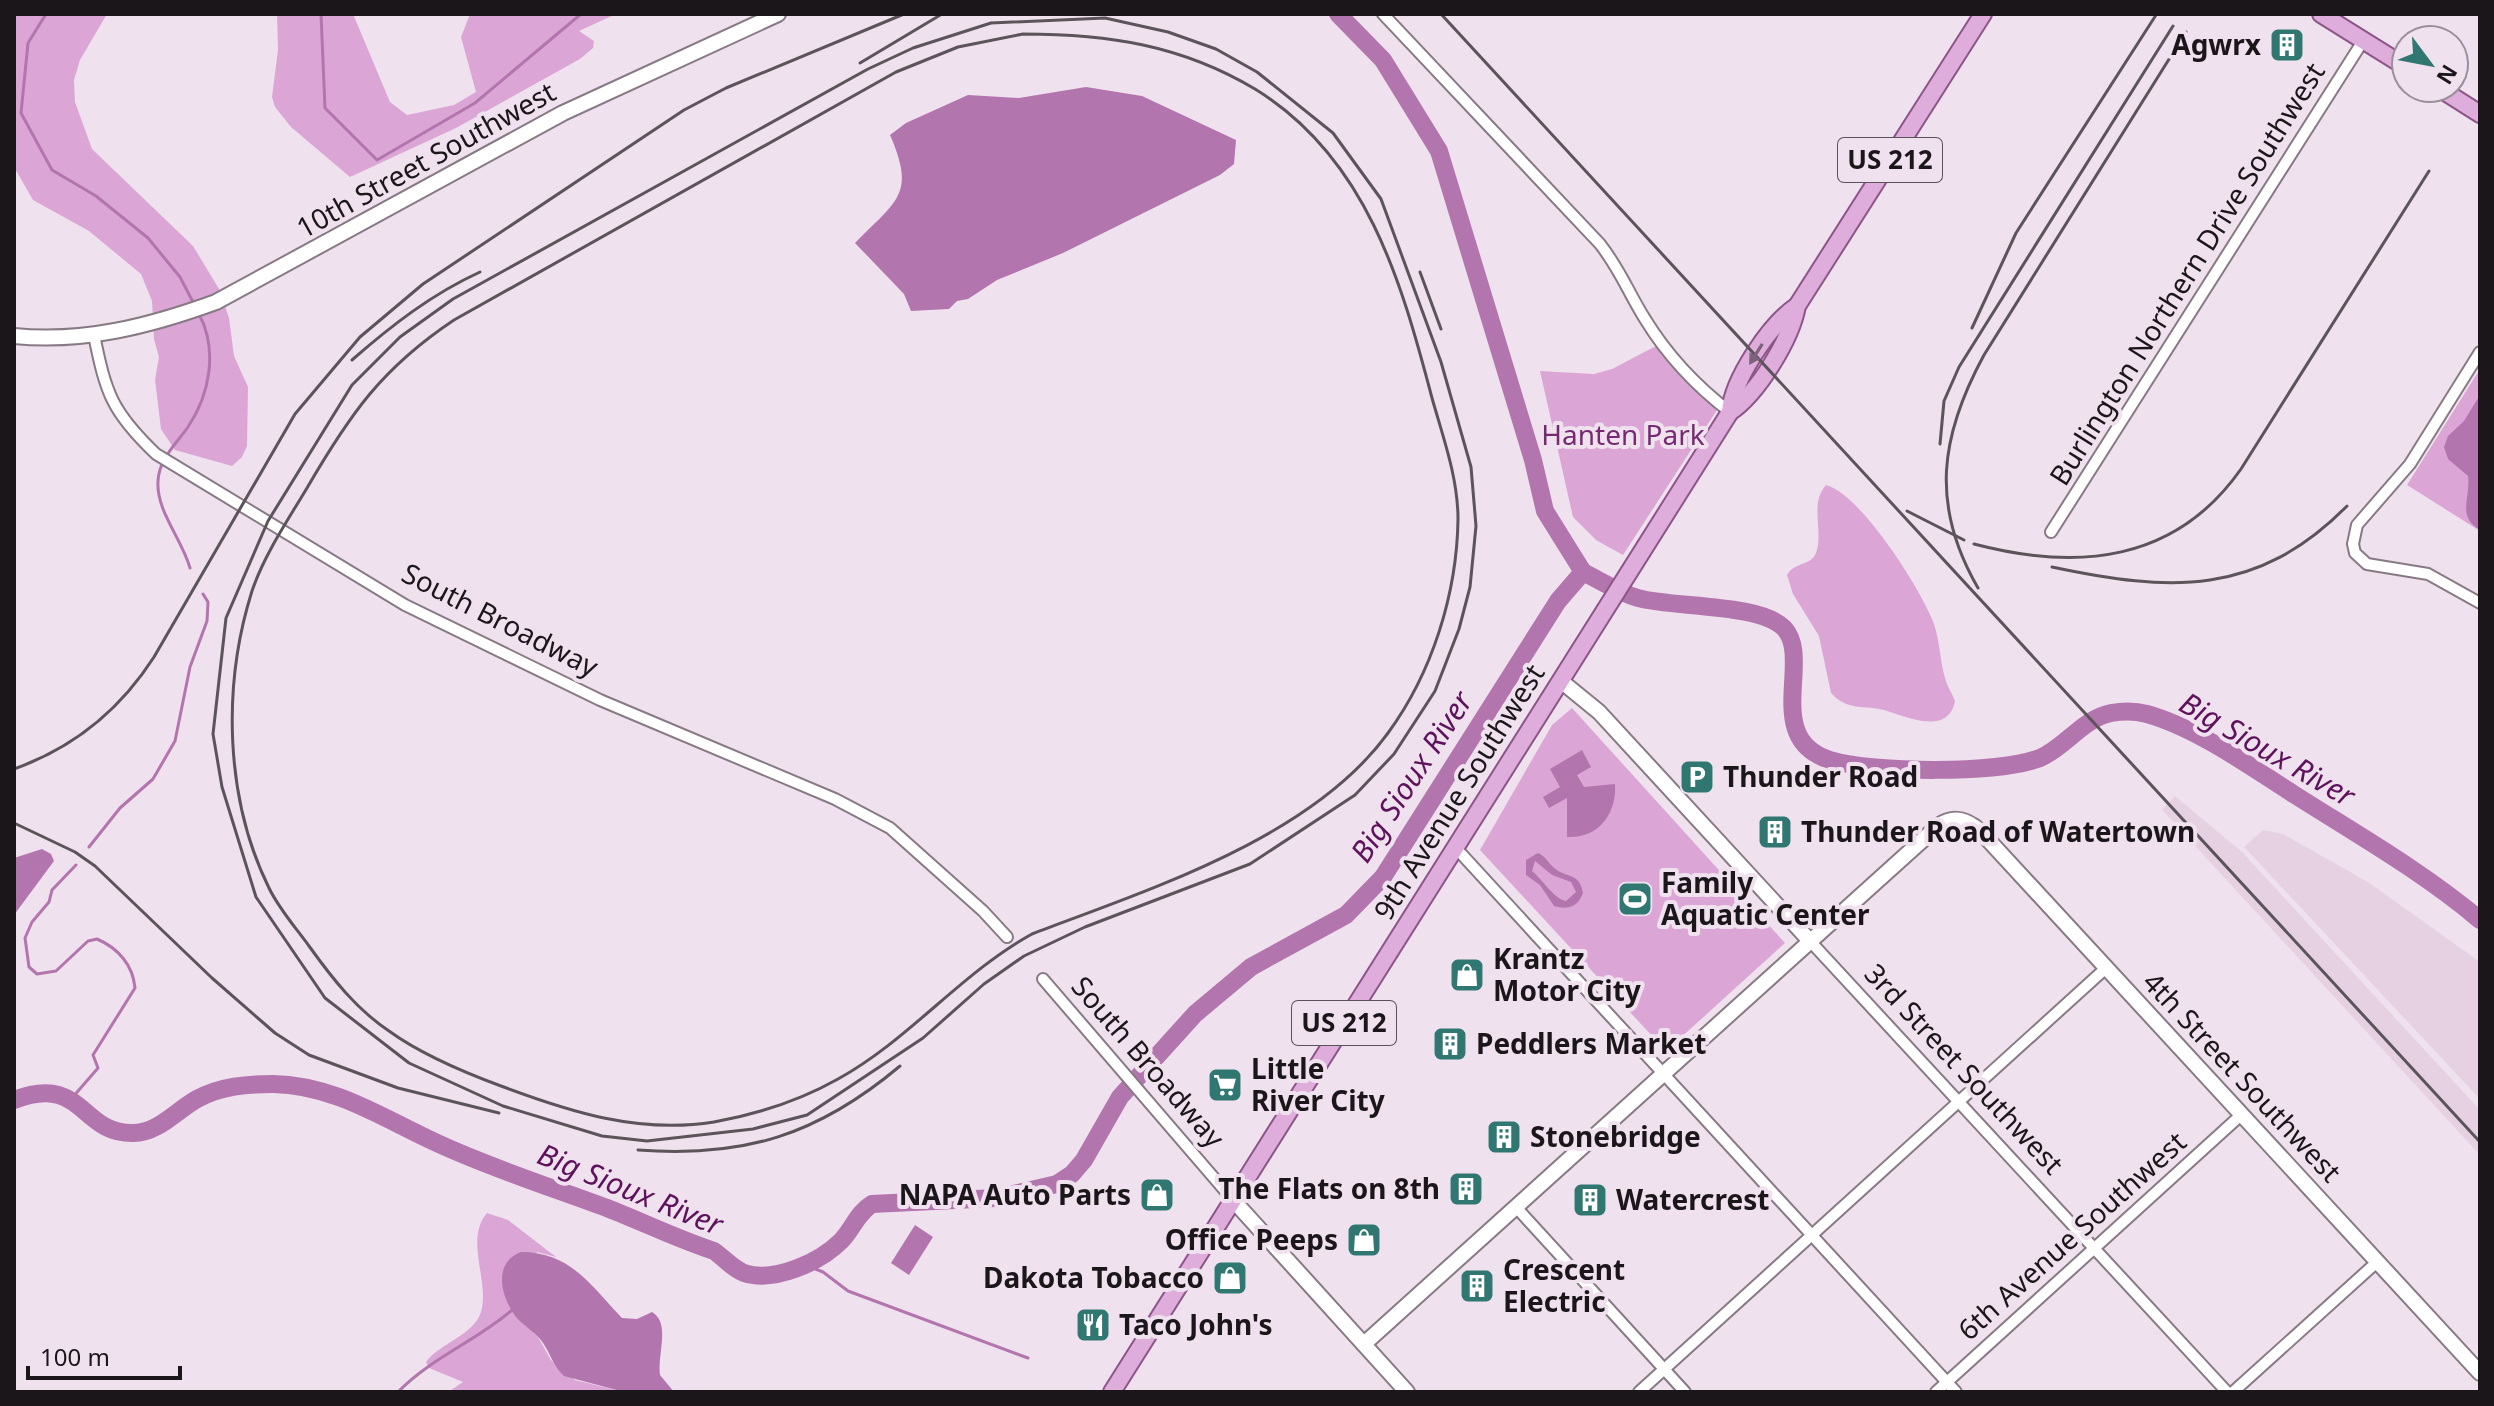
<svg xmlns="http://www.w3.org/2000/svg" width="2494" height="1406" font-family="'Noto Sans',sans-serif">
  <rect width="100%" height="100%" fill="#f0e1ee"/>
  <g fill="#e6d1e3">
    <polygon points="2175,796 2242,852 2480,1110 2480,1155 2162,810"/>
    <polygon points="2263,830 2283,834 2368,882 2480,962 2480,1099 2244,847"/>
  </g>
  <g fill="#dba6d6">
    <polygon points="14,14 107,14 80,60 74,80 75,102 92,149 193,246 219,289 229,318 234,356 248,387 247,446 242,457 232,466 175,450 161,429 155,380 159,357 154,339 152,301 141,274 89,231 33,200 14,167"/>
    <polygon points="277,14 353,14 390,102 407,115 454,105 476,92 461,37 470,14 616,14 579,31 594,41 593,48 580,59 456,128 350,177 291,127 275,107 272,97 278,50"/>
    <polygon points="1656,346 1683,379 1717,410 1623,555 1596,540 1573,517 1540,371 1594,374 1612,369"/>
    <polygon points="2480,369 2480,531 2407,485"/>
    <path d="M 1826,485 C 1861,494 1922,591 1934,624 C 1940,642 1940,661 1945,678 C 1947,686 1952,693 1955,701 C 1948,737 1905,716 1884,710 C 1864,705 1847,711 1831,693 L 1819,636 L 1793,594 L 1787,575 C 1794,562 1811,566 1816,553 C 1824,532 1809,504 1826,485 Z"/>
    <polygon points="1572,708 1785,943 1666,1051 1480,850 1552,725"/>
    <path d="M 487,1213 L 508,1220 L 556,1257 L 537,1252 L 516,1316 L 538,1337 L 551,1360 L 575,1380 L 624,1392 L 448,1392 L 463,1382 L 429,1368 L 426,1362 C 440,1343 474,1335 481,1312 C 490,1281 464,1240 487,1213 Z"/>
  </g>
  <g fill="#b375ae" fill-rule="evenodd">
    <path d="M 1086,87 L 1142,96 L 1236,140 L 1234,164 L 1220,175 L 1063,253 L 997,280 L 968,299 L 957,301 L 949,309 L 911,311 L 904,294 L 855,243 C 897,200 916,195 890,135 L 906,123 L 968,95 L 1019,98 Z"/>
    <path d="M 2480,395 L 2480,530 C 2456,516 2471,498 2468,476 L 2448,459 L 2444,447 L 2448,436 L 2464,421 Z"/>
    <path d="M 1582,750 L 1591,767 L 1577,775 L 1584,787 L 1615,784 C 1617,814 1598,839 1567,837 L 1567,798 L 1549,808 L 1543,797 L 1560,787 L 1550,769 Z"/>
    <polygon points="42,849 51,854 54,861 14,915 14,858"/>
    <path d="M 1538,853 C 1546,857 1547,861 1553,867 C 1566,879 1579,871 1583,893 C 1578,907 1568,910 1554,906 L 1540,885 L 1526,875 L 1526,860 ZM 1535,861 L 1552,875 L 1571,882 L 1576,892 L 1566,901 C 1554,899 1543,880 1532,871 Z"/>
    <polygon points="915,1225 933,1237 909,1275 891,1263"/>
    <path d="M 521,1252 C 571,1252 591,1286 622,1318 L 637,1319 L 652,1312 C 671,1323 657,1355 660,1375 L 674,1392 L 624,1392 L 564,1376 C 552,1365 550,1351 540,1339 C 533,1331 523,1325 516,1317 C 501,1297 492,1263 521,1252 Z"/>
  </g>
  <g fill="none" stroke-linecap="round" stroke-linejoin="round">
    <g stroke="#b375ae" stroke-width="3">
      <polyline points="46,14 28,43 21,113 52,170 96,196 148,238 180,277 194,304"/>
      <polyline points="321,14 325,108 377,160 475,103 581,14"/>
      <path d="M 190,568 C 182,539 156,511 158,481 C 159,459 176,444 188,427 C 210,394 218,350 199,314"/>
      <polyline points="89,847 120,808 153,779 175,741 190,667 207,621 208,602 203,594"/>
      <path d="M 72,1098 L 98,1068 L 93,1055 L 135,988 C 133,965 118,948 97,939 L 88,941 L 56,971 L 37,974 L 29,967 L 25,938 L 32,922 L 49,902 L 52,890 L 76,865"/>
      <polyline points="805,1265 823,1272 848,1291 1028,1358"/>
      <path d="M 398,1392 C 431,1358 476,1341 512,1310"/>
    </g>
    <g stroke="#b375ae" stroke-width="18">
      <polyline points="1338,14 1383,60 1439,151 1533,460 1545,511 1583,572"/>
      <path d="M 1583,572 C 1601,581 1618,592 1638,598 C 1674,608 1759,603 1784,628 C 1813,658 1762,739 1830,760 C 1874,773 1997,774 2040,758 C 2066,747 2082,719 2111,713 C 2122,711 2136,711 2147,714 C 2197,728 2251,767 2295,795 C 2358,835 2423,872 2480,920"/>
      <path d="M 14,1100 C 84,1073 80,1135 134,1133 C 158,1133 177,1110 197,1099 C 221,1086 247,1084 273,1084 C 335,1085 384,1119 437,1143 C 493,1169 551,1187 607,1208 C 643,1222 677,1239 714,1251 C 724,1258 732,1268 744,1273 C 774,1283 820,1262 841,1241 C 853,1229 857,1213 872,1204 L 996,1198 L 1057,1184 L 1072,1174 L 1084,1160 L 1120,1097 L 1195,1014 L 1251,967 L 1346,915 L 1383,877 L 1558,601 L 1583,572"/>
    </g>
    <defs>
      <g id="minor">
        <path d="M 1383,14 L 1600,244 C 1621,271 1628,292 1645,319 C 1667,355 1696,386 1730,412"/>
        <path d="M 94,335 C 106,394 112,412 156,454 L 405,605 L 600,700 L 835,799 L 890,828 L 983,911 L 1007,937"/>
        <polyline points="2480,352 2410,464 2357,525 2353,544 2355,553 2367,564 2428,574 2480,603"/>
        <polyline points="2051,532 2363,41"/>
        <polyline points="1455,847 1956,1392"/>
        <polyline points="1810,941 2227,1392"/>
        <polyline points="1043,979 1233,1200"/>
        <polyline points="1515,1206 1685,1392"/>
        <polyline points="1639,1392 2106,968"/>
        <polyline points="1936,1392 2241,1115"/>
        <polyline points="2233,1392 2377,1262"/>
      </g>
      <g id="tertiary">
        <polyline points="1561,681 1599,712 1810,941"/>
        <polyline points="1233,1200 1407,1392"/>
        <path d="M 1364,1344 L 1938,826 C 1954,815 1967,819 1981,832 L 2480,1373"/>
      </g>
      <path id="secondary" d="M 14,336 C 84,343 150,326 216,302 L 563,113 L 778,14"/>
      <g id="primary">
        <polyline points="2321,14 2406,67"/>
        <polyline points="2439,88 2480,114"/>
        <path d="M 1730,412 C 1733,379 1770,324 1797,306"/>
        <path d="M 1112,1392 L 1730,412 C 1758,393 1791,339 1797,306 L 1983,14"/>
      </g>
    </defs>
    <use href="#minor" stroke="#877a85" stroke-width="14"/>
    <use href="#tertiary" stroke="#877a85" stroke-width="18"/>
    <use href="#secondary" stroke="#877a85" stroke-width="18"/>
    <use href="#primary" stroke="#8c5588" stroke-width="20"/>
    <use href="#minor" stroke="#fff" stroke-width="10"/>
    <use href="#tertiary" stroke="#fff" stroke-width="14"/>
    <use href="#secondary" stroke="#fff" stroke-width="14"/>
    <use href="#primary" stroke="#dfaddc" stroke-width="16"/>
    <g stroke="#5c545b" stroke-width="3">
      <polyline points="1441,14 2480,1142"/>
      <polygon points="1105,18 1168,32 1216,49 1257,72 1333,133 1381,199 1441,362 1471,467 1476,526 1470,587 1459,629 1435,691 1394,754 1355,795 1250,864 1085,927 1024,956 984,984 923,1038 807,1115 753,1129 647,1141 602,1136 503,1106 409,1063 325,998 256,897 222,787 213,734 226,618 268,521 352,385 400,337 453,299 868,69 913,48 991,23"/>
      <path d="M 1023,34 C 1108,34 1181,45 1255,89 C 1366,157 1401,280 1432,398 C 1443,437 1458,478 1458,519 C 1457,594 1432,673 1388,733 C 1312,838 1150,889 1032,934 C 961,973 909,1040 838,1079 C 799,1101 758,1114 714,1122 C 639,1134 570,1112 501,1086 C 463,1072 422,1055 389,1031 C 356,1009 332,978 309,946 C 296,928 279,909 269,888 C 225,799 222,686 252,591 C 264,555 288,520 307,488 C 350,414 382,368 454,320 L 896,72 L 958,47 Z"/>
      <polyline points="860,63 942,14"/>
      <polyline points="1420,272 1441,329"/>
      <polyline points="1972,328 2016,233 2156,15"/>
      <path d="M 352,360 C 392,325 432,294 480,272"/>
      <polyline points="1940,444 1944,401 1959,367 2173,26"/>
      <polyline points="1907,511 1964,540"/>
      <path d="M 1974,544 C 2077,571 2175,563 2241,469 L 2429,171"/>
      <path d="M 2052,567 C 2170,592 2257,597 2347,506"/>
      <path d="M 1978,588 C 1930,505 1940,436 1984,355 L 2186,32"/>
      <path d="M 14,769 C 73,748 120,710 154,657 L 295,414 L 360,337 L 423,284 L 684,110 L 726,88 L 904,14"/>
      <polyline points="14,823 75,852 95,866 212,978 275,1033 309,1055 398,1088 499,1113"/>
      <path d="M 638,1150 C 744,1158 818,1135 900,1066"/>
    </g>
  </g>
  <defs><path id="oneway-solid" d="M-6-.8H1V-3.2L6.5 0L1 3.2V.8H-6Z" transform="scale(2)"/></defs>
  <use fill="#7c627b" href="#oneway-solid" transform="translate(1756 354) rotate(122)"/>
  <defs>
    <symbol id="building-square" viewBox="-11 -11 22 22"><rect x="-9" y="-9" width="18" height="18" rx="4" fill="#2f7770" stroke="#f0e1ee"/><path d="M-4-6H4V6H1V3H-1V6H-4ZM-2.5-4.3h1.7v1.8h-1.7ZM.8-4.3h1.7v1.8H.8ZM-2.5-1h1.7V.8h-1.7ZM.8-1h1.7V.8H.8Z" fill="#fff"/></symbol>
    <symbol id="parking-square" viewBox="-11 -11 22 22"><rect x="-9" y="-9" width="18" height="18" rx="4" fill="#2f7770" stroke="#f0e1ee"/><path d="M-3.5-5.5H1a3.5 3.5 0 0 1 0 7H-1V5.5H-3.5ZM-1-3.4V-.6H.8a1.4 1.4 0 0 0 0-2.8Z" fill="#fff"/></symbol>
    <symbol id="stadium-square" viewBox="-11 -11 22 22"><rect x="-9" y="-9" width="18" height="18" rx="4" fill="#2f7770" stroke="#f0e1ee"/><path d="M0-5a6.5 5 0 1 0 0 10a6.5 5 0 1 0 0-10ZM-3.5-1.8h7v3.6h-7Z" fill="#fff"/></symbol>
    <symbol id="shop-square" viewBox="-11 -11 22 22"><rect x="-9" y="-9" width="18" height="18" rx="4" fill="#2f7770" stroke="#f0e1ee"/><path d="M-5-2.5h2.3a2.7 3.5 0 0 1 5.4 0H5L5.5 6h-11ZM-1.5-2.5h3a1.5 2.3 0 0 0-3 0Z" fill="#fff"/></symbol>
    <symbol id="supermarket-square" viewBox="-11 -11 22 22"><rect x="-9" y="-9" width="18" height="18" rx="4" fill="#2f7770" stroke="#f0e1ee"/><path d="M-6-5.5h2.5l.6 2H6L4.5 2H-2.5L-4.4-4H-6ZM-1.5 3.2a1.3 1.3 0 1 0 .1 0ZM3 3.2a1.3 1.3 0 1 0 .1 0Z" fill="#fff"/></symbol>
    <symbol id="restaurant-square" viewBox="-11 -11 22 22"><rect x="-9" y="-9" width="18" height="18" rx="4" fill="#2f7770" stroke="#f0e1ee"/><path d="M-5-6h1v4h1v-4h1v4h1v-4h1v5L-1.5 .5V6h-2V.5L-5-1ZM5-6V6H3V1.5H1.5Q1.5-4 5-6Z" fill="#fff"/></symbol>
  </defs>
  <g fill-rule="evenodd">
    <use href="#building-square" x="2267" y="25" width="40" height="40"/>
    <use href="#parking-square" x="1677" y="757" width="40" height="40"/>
    <use href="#building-square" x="1755" y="812" width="40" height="40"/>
    <use href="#stadium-square" x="1615" y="879" width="40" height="40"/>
    <use href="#shop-square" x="1447" y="955" width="40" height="40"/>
    <use href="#building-square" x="1430" y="1024" width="40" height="40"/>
    <use href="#supermarket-square" x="1205" y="1065" width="40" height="40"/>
    <use href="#building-square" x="1484" y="1117" width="40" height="40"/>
    <use href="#building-square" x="1446" y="1169" width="40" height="40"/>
    <use href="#shop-square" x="1137" y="1175" width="40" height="40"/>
    <use href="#building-square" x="1570" y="1180" width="40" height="40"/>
    <use href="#shop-square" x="1344" y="1220" width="40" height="40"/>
    <use href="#shop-square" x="1210" y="1258" width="40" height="40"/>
    <use href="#building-square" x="1457" y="1266" width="40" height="40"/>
    <use href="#restaurant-square" x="1073" y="1305" width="40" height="40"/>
  </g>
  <g text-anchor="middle" stroke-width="8" stroke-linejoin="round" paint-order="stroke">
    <g fill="#f0e1ee" stroke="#5a535a" stroke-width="2">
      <rect x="1838" y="138" width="104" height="44" rx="6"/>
      <rect x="1292" y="1001" width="104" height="44" rx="6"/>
    </g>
    <g font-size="26" font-weight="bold" fill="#1a161a">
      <text x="1890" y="169">US 212</text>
      <text x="1344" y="1032">US 212</text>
    </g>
    <g font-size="28" font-weight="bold" fill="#1a161a" stroke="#f0e1ee" text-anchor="start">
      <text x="2261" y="55" text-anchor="end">Agwrx</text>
      <text x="1723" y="787">Thunder Road</text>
      <text x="1801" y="842">Thunder Road of Watertown</text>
      <text x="1661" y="893">Family<tspan x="1661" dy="32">Aquatic Center</tspan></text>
      <text x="1493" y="969">Krantz<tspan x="1493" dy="32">Motor City</tspan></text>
      <text x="1476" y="1054">Peddlers Market</text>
      <text x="1251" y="1079">Little<tspan x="1251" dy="32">River City</tspan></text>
      <text x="1530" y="1147">Stonebridge</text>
      <text x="1440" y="1199" text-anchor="end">The Flats on 8th</text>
      <text x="1131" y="1205" text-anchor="end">NAPA Auto Parts</text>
      <text x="1616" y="1210">Watercrest</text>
      <text x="1338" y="1250" text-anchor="end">Office Peeps</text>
      <text x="1503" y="1280">Crescent<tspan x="1503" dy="32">Electric</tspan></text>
      <text x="1204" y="1288" text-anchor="end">Dakota Tobacco</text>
      <text x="1119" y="1335">Taco John's</text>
    </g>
    <g font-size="28" fill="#1a161a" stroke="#f0e1ee">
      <text transform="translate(426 160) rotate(-29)" y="10">10th Street Southwest</text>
      <text transform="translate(2187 274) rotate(-58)" y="10">Burlington Northern Drive Southwest</text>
      <text transform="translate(500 620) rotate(27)" y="10">South Broadway</text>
      <text transform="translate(1459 792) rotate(-58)" y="10">9th Avenue Southwest</text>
      <text transform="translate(1148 1062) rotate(49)" y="10">South Broadway</text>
      <text transform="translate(1964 1069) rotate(47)" y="10">3rd Street Southwest</text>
      <text transform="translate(2242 1077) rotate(47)" y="10">4th Street Southwest</text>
      <text transform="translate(2072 1236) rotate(-42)" y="10">6th Avenue Southwest</text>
    </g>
    <g font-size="28" fill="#752a72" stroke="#f0e1ee">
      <text x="1623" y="445">Hanten Park</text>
    </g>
    <g font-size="30" font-style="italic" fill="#5e125c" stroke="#f0e1ee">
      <text transform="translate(2267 750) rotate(30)" y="10">Big Sioux River</text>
      <text transform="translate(1412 777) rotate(-57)" y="10">Big Sioux River</text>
      <text transform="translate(630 1190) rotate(22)" y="10">Big Sioux River</text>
    </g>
  </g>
  <rect width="2494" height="1406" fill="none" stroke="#1a161a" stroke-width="32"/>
  <g transform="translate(2430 64) rotate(122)"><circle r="38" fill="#f0e1ee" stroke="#9a9099" stroke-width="2"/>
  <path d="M0-6L14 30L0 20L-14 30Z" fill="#2f7770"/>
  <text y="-12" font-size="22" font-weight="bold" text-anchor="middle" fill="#1a161a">N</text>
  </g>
  <path d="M28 1366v12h152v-12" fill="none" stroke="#1a161a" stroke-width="4"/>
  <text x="40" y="1366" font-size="24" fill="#1a161a" stroke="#f0e1ee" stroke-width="6" paint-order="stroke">100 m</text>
</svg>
